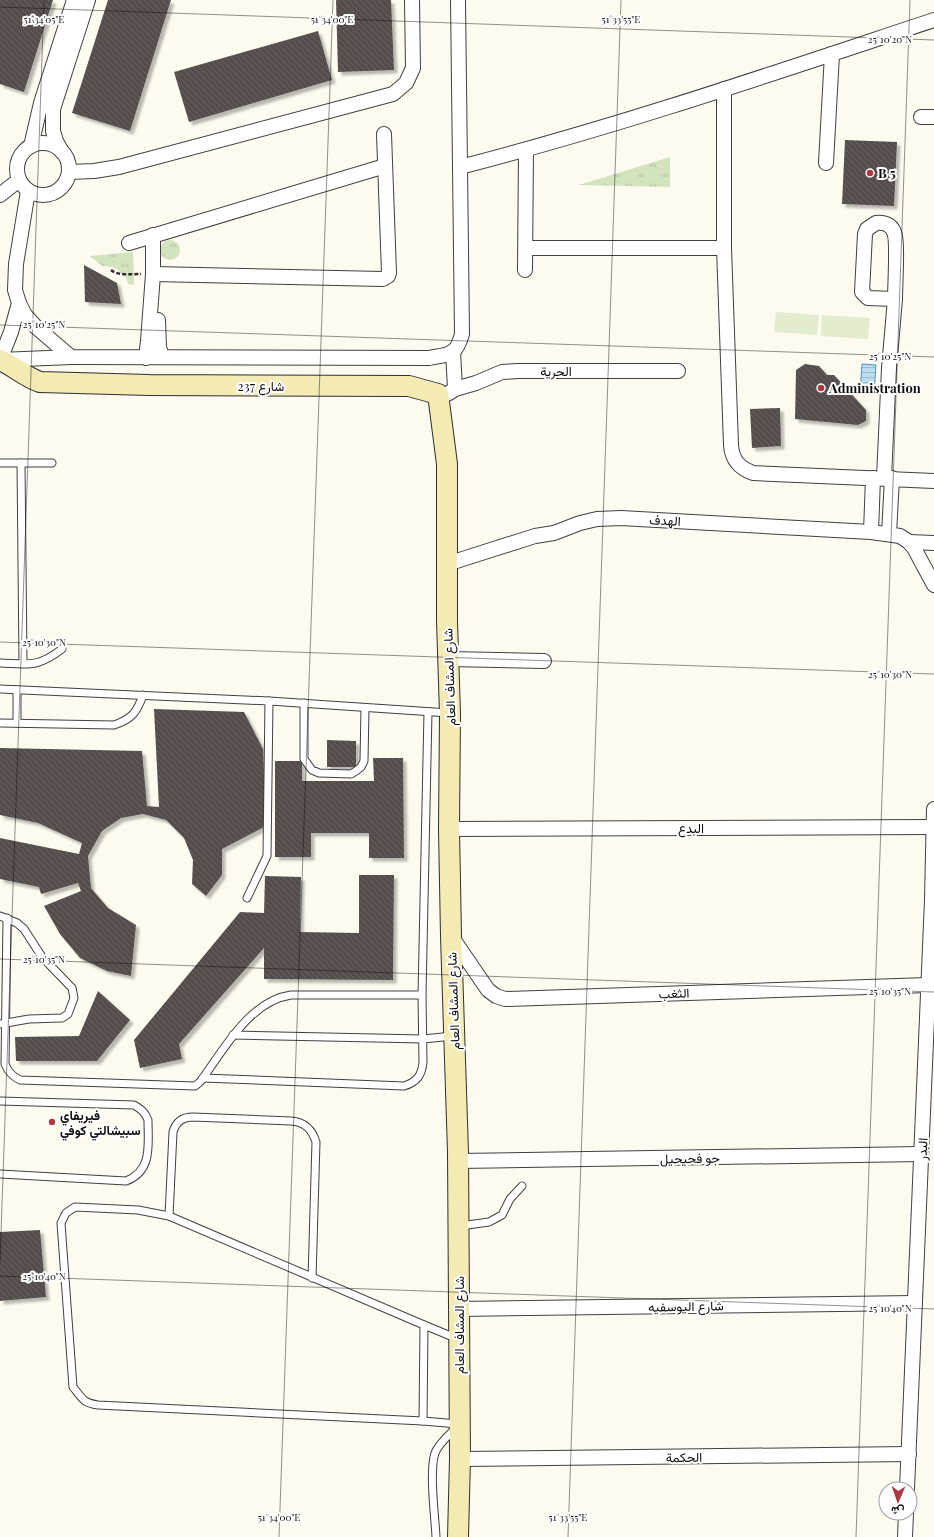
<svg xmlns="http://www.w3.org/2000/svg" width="934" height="1537" font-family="'Playfair Display',Vazirmatn,serif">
  <defs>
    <pattern id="grass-tufts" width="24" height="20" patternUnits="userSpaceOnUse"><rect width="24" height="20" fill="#d3e3be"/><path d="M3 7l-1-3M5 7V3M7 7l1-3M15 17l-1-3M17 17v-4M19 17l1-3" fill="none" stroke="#b4c2a2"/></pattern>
    <pattern id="water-rules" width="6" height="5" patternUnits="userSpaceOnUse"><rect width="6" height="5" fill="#bde"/><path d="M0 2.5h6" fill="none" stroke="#a0bccb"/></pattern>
    <pattern id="building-back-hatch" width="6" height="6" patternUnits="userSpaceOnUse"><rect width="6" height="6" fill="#554e4b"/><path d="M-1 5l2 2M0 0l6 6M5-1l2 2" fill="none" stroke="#686360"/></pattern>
    <filter id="shadow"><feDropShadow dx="3.5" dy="3.5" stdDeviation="1" flood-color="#0004"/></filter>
  </defs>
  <rect width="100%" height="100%" fill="#fdfaf0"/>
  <g fill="url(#grass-tufts)">
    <polygon points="670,157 670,187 579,185"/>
    <circle cx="170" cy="250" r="10"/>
    <polygon points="133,252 134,285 128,284 126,277 114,267 102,266 90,256"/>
  </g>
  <g fill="#e3ecce">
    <polygon points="776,312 819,315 817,335 774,332"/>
    <polygon points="822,315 870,318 868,339 821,336"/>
  </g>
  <polygon fill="url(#water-rules)" stroke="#4b94bb" points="862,364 876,365 874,393 860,392"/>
  <g fill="url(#building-back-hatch)" filter="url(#shadow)">
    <polygon points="0,0 53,0 24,92 0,84"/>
    <polygon points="108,0 171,0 130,131 72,113"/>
    <polygon points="336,0 391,0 394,70 338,72"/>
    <polygon points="318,31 332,80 189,122 174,72"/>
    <polygon points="845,140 897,142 894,206 842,204"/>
    <polygon points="84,265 117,283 121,304 85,302"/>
    <polygon points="805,364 819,366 827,375 834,375 866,410 866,421 858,425 795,419 796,370"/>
    <polygon points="780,408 781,446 752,448 750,409"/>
    <polygon points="154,709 244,712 263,749 266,826 222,849 222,875 206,896 192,884 193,860 184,838 166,820 143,814 121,818 102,831 88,856 91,888 108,908 136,925 131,976 107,971 80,958 60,934 44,906 81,891 78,883 41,894 39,887 0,879 0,838 79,854 82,843 38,823 0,815 0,748 142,751 147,806 159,807"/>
    <polygon points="327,740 356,741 356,767 327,767"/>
    <polygon points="373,758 403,758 404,858 369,858 369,833 311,833 311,857 275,857 275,761 302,761 302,781 374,781"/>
    <polygon points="359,875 394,875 393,980 264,979 264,948 179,1044 182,1059 140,1068 134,1040 240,912 264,913 265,876 301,877 300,932 359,933"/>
    <polygon points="98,991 130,1020 97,1061 16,1061 15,1037 79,1036"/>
    <polygon points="40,1230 46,1297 0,1301 0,1232"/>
  </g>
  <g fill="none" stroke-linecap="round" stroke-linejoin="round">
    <defs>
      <g id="lane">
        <polyline points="0,463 52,463"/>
        <polyline points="21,463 23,663"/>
        <path d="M 0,663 C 29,664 37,668 62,649"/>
        <polyline points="0,689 269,701 449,713"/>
        <polyline points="17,690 17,723"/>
        <polyline points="304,703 304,759 312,770 319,773 351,774 356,771 361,767 364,761 365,708"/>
        <path d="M 0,723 L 114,725 C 132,719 137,712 143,695"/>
        <polyline points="247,898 267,856 269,701"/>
        <polyline points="0,916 17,923 24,929 42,957 72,988 74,998 68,1014 62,1018 29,1019 0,1024"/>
        <path d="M 7,918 L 5,1064 C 8,1072 12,1076 20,1080 L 195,1086 L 200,1082 C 223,1051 249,1001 291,995 L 422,995"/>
        <polyline points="233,1035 423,1039 453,1036"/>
        <path d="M 203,1078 L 404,1086 C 417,1082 422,1075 423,1062 L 422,995 L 428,712"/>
        <path d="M 0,1101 L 134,1105 C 141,1109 145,1112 148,1120 C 148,1144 153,1171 126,1181 L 0,1174"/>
        <path d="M 75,1207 L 138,1210 L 169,1216 L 424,1325 L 423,1421 L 98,1405 C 83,1403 82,1398 73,1387 L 61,1223 L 66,1213 Z"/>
        <path d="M 169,1216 L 173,1132 C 176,1121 183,1117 193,1117 L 291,1121 C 305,1122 312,1129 316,1142 L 312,1278"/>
        <polyline points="460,1226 489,1222 502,1215 510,1199 522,1186"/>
        <polyline points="424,1325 458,1339"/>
        <polyline points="423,1421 458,1424"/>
        <path d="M 436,1537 C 435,1516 429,1472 435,1453 C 439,1443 449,1435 457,1427"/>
      </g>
      <g id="street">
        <path d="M 724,89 L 724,248 L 731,445 C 732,460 739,468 753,473 L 934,481"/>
        <polyline points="921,117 934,117"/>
        <circle cx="43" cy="169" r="26"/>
        <polyline points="31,146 41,103 74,0"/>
        <polyline points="62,152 56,141 53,131 53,109 88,0"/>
        <polyline points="826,163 832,54"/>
        <path d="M 460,167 C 620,126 777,72 934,20"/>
        <polyline points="69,172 94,171 119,167 393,94 406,83 413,68 412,0"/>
        <path d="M 28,191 L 16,264 L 15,290 L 19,303 L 25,315 L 36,327 L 71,357 L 429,358 C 450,354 456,356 462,334 L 458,0"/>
        <polyline points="0,195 19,180"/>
        <path d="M 876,223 C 883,222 891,224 894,232 C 898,240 895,286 895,299 L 868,298 L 862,292 L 865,234 L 867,229 Z"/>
        <polyline points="129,243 385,166"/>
        <polyline points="526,248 724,248"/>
        <polyline points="525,270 526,150"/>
        <polyline points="153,274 383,279 388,276 389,273 384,134"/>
        <polyline points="19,303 11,332 0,360 71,357"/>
        <polyline points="158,320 159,347 162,357"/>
        <polyline points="453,351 455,389"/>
        <polyline points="146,358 148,341 153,274 153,235"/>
        <polyline points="438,394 444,395 449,393 455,389 476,383 502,372 518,371 678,371"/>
        <polyline points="884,478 889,368 895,299"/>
        <polyline points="871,532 873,478"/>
        <polyline points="889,534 892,478"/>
        <polyline points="909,542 934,543"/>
        <polyline points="447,564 535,536 554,533 580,523 597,519 621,518 871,532 900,536 909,542 914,548 934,585"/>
        <polyline points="449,659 544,661"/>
        <polyline points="449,829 933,827"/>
        <polyline points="451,936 488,990 496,996 505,999 928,985"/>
        <polyline points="458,1161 921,1154"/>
        <polyline points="458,1309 915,1303"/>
        <polyline points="460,1459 909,1454"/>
        <polyline points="907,1489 932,900 934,809"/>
        <polyline points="905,1537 906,1513"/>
      </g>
      <path id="secondary" d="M 0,360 C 14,366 25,377 40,382 L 149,385 L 409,386 L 438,394 L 447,464 L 447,621 L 450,713 L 449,829 L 451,936 L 458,1152 L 460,1459 L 458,1537"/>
    </defs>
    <use href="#lane" stroke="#404040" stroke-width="9"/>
    <use href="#street" stroke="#404040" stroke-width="16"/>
    <use href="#secondary" stroke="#2f2f2f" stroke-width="22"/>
    <path stroke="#2f2f2f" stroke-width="2.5" stroke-dasharray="4 2" stroke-linecap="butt" d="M 111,270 C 118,276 131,274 141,274"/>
    <use href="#lane" stroke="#fff" stroke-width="7"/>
    <use href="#street" stroke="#fff" stroke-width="14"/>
    <use href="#secondary" stroke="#f4eab3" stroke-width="20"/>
  </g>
  <path fill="none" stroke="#0d0d0d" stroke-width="1" stroke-opacity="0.45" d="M 0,7 L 934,40M 0,325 L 934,357M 0,642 L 934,674M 0,959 L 934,992M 0,1262 L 44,0M 0,1276 L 934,1309M 279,1537 L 333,0M 568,1537 L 621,0M 856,1537 L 910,0"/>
  <g fill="#ab3842" stroke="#fff" stroke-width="1.5">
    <circle cx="870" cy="173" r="4"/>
    <circle cx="821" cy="388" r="4"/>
    <circle cx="52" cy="1122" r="4"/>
  </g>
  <g text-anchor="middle" stroke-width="4" stroke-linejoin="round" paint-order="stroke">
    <g font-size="13" font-weight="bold" fill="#0d0d0d" stroke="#fff" text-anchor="start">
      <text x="878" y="178">B 5</text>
      <text x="829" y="393">Administration</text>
      <text x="60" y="1120">فيريفاي<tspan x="60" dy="15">سبيشالتي كوفي</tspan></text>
    </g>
    <g font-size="13" fill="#0d0d0d" stroke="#fff">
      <text x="556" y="376">الحرية</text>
      <text x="261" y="391">شارع 237</text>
      <text transform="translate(665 520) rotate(3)" y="5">الهدف</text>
      <text transform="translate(449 677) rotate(-92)" y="5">شارع المشاف العام</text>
      <text x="691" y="833">البدع</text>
      <text transform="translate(674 993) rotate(-2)" y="5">الثغب</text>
      <text transform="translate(453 1001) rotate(-92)" y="5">شارع المشاف العام</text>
      <text transform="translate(922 1149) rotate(-87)" y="5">البدر</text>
      <text transform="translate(690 1158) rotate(-1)" y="5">جو فحيحيل</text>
      <text transform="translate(686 1306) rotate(-1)" y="5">شارع اليوسفيه</text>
      <text transform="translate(459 1325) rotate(-90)" y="5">شارع المشاف العام</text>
      <text transform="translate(684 1457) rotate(-1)" y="5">الحكمة</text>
    </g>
  </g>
  <g font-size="10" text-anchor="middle" fill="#0d0d0d" stroke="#fff" stroke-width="4" stroke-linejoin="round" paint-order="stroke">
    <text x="44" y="23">51°34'05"E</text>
    <text x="332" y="23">51°34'00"E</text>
    <text x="621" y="23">51°33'55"E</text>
    <text x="890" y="43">25°10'20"N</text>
    <text x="44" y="328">25°10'25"N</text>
    <text x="890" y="360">25°10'25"N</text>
    <text x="44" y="646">25°10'30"N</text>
    <text x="890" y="678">25°10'30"N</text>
    <text x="44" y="963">25°10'35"N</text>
    <text x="890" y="995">25°10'35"N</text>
    <text x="44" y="1280">25°10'40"N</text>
    <text x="890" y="1312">25°10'40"N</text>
    <text x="279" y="1521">51°34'00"E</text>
    <text x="568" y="1521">51°33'55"E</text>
  </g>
  <g transform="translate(898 1501) rotate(182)"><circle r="19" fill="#ffffff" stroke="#9e9e9e"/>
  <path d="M0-3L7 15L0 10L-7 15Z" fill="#ab3842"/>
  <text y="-6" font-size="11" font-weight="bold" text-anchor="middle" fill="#0d0d0d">ش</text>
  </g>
</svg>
